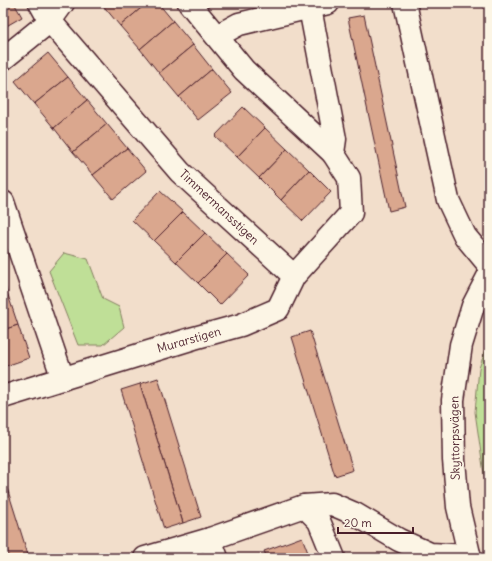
<svg xmlns="http://www.w3.org/2000/svg" width="492" height="561" font-family="Delius,sans-serif">
  <rect width="100%" height="100%" fill="#f2decb"/>
  <filter id="ink" filterUnits="userSpaceOnUse"><feTurbulence type="fractalNoise" baseFrequency=".025" numOctaves="2"/><feDisplacementMap in="SourceGraphic" scale="8" xChannelSelector="R" yChannelSelector="G"/><feConvolveMatrix kernelMatrix="1 2 1 2 8 2 1 2 1" color-interpolation-filters="sRGB"/></filter>
  <g filter="url(#ink)">
    <g fill="#bfdf97" stroke="#847f61">
      <polygon points="64,253 88,259 103,299 119,307 124,327 103,345 78,345 49,271"/>
      <polygon points="489,341 489,508 475,412 479,368"/>
    </g>
    <g fill="#daa78e" stroke="#4a1f2b">
      <polygon points="3,3 14,3 22,17 3,28"/>
      <polygon points="101,3 147,3 120,26"/>
      <polygon points="147,3 158,3 173,21 140,49 120,26"/>
      <polygon points="364,15 405,207 389,211 348,18"/>
      <polygon points="173,21 193,45 159,73 140,49"/>
      <polygon points="193,45 212,69 179,97 159,73"/>
      <polygon points="48,53 68,77 34,104 15,81"/>
      <polygon points="212,69 232,93 198,120 179,97"/>
      <polygon points="68,77 87,100 54,128 34,104"/>
      <polygon points="87,100 107,124 73,152 54,128"/>
      <polygon points="243,107 265,128 237,157 215,136"/>
      <polygon points="107,124 127,148 93,175 73,152"/>
      <polygon points="265,128 287,149 259,178 237,157"/>
      <polygon points="127,148 146,171 113,199 93,175"/>
      <polygon points="287,149 309,170 281,200 259,178"/>
      <polygon points="309,170 331,192 303,221 281,200"/>
      <polygon points="160,191 183,212 154,241 132,220"/>
      <polygon points="183,212 205,233 176,262 154,241"/>
      <polygon points="205,233 227,254 198,283 176,262"/>
      <polygon points="227,254 249,275 220,305 198,283"/>
      <polygon points="3,279 7,292 3,294"/>
      <polygon points="7,292 18,325 3,330 3,294"/>
      <polygon points="18,325 29,358 3,367 3,330"/>
      <polygon points="310,331 353,470 335,476 292,337"/>
      <polygon points="158,378 201,517 183,523 140,384"/>
      <polygon points="140,384 183,523 164,529 121,390"/>
      <polygon points="3,475 29,558 9,558 3,539"/>
      <polygon points="302,537 310,558 267,558 264,551"/>
    </g>
    <g fill="none" stroke-linecap="round" stroke-linejoin="round">
      <defs>
        <g id="minor">
          <polyline points="40,3 50,21 180,172 294,276"/>
          <polyline points="189,3 244,70 333,153"/>
          <polyline points="405,3 448,200 465,236 489,265"/>
          <polyline points="217,36 239,24 328,3"/>
          <polyline points="3,59 50,21 63,3"/>
          <polyline points="3,202 63,379"/>
          <polyline points="3,397 194,338 241,325 278,309 294,276 351,213 349,178 333,153 335,139 310,8"/>
          <polyline points="304,506 319,521 334,558"/>
          <polyline points="210,539 217,558"/>
          <polyline points="145,558 210,539 304,506 332,504 355,514 399,540 430,554 470,556"/>
          <polyline points="470,558 458,507 454,460 453,400 461,345 473,306 489,275"/>
        </g>
      </defs>
      <use href="#minor" stroke="#4a1f2b" stroke-width="25"/>
      <use href="#minor" stroke="#fcf5e5" stroke-width="22"/>
    </g>
  </g>
  <g text-anchor="middle" stroke-width="3.5" stroke-linejoin="round" paint-order="stroke">
    <g font-size="12" fill="#4a1f2b" stroke="#fcf5e5">
      <text transform="translate(219 207) rotate(43)" y="4">Timmermansstigen</text>
      <text transform="translate(189 340) rotate(-16)" y="4">Murarstigen</text>
      <text transform="translate(455 438) rotate(-91)" y="4">Skyttorpsvägen</text>
    </g>
  </g>
  <rect width="492" height="561" fill="none" stroke="#fcf5e5" stroke-width="16"/>
  <rect x="8" y="8" width="476" height="545" fill="none" stroke="#4a1f2b" stroke-width="1.5" filter="url(#ink)"/>
  <path d="M338 527v6h75v-6" fill="none" stroke="#4a1f2b" stroke-width="2"/>
  <text x="344" y="527" font-size="12" fill="#4a1f2b" stroke="#fcf5e5" stroke-width="3" paint-order="stroke">20 m</text>
</svg>
